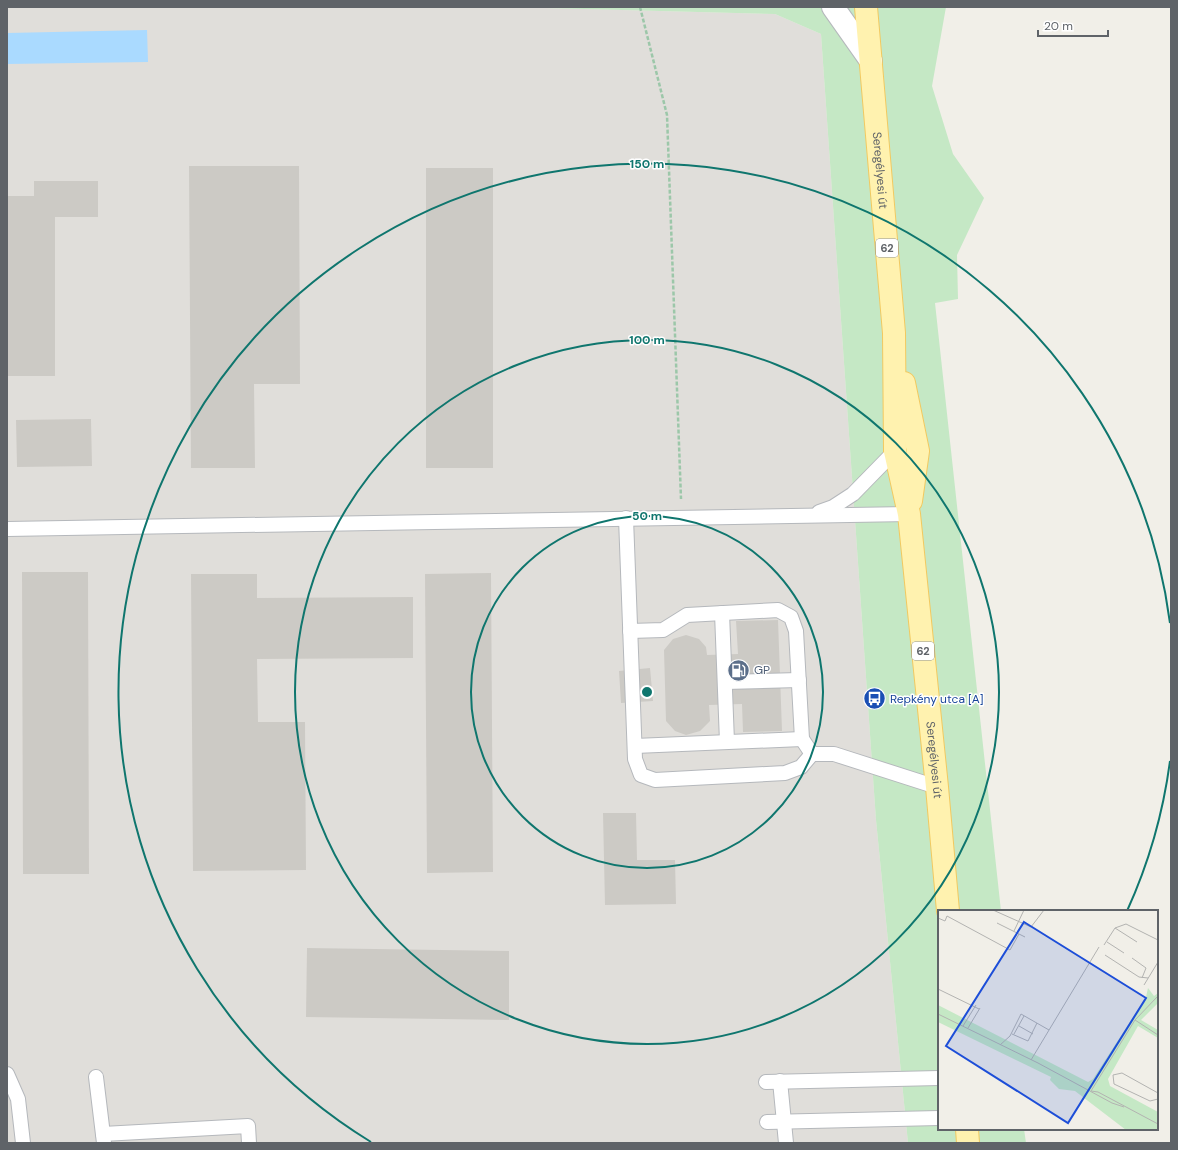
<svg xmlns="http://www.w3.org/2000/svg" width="1178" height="1150" font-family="'DM Sans',sans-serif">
  <rect width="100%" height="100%" fill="#f1efe8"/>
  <polygon fill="#e0deda" points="7,7 506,7 775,14 821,34 876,820 908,1143 7,1143"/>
  <polygon fill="#c5e8c5" points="506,7 946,7 932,86 953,154 984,198 957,255 958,299 935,303 1001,911 939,911 939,1129 1024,1129 1026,1143 908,1143 876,820 821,34 775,14"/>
  <polygon fill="#aadaff" points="147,30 148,62 7,64 7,33"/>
  <g fill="#cccac5">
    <polygon points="189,166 299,166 300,384 254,384 255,468 191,468"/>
    <rect x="426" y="168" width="67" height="300"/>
    <polygon points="34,181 98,181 98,217 55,217 55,376 7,376 7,196 34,196"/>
    <polygon points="91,419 92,466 17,467 16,420"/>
    <polygon points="22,572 88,572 89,874 23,874"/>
    <polygon points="491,573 493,872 427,873 425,574"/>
    <polygon points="191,574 257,574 257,598 413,597 413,658 257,659 258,722 305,722 306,870 193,871"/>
    <polygon points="778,620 782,731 743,732 742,704 709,705 710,721 700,731 686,735 675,731 666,721 664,650 673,639 686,635 699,639 706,647 707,655 738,654 736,621"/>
    <polygon points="650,668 653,701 621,703 619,671"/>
    <polygon points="603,813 636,813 637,860 675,860 676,904 605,905"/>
    <polygon points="307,948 509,951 509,1020 306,1017"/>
  </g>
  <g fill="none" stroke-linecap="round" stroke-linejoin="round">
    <defs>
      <g id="service">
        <polyline points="819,512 833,507 853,494 895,451"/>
        <polyline points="626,518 635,759 641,775 655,780 785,773 801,767 812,754 834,754 937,787"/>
        <polyline points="7,529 909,514"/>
        <polyline points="722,613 727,742"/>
        <polyline points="630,631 663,630 687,615 778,610 791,617 796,631 802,739 812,754"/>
        <polyline points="725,682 799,680"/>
        <polyline points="635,746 802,739"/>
        <polyline points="7,1074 18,1099 23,1143"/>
        <polyline points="96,1077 104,1143"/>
        <polyline points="780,1081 786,1143"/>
        <polyline points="766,1082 939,1078"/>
        <polyline points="767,1122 939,1118"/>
        <polyline points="103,1134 248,1126 249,1143"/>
      </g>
      <polyline id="minor" points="833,7 871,61"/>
      <g id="primary">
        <path id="s1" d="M 866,7 L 894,333 L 895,451 L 909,514 L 937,787 L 948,911"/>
        <polyline points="904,383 918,451 911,501"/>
        <polyline points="967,1129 968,1143"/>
      </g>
    </defs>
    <use href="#service" stroke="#b5b8bc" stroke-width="16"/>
    <use href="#minor" stroke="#b5b8bc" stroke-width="24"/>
    <use href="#primary" stroke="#f2c960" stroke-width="24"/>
    <polyline stroke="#9cc7a9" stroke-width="2.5" stroke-dasharray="4 2" stroke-linecap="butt" points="640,7 667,115 681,499"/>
    <use href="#service" stroke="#fff" stroke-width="14"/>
    <use href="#minor" stroke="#fff" stroke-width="22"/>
    <use href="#primary" stroke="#fff2af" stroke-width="22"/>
  </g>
  <g fill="none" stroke="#0f766e" stroke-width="2">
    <circle cx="647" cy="692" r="176"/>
    <circle cx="647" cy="692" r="352"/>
    <path d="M1170 761A528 528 0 0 1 1127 911M371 1142A528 528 0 1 1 1170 623"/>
  </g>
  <defs>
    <symbol id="fuel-disc" viewBox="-11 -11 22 22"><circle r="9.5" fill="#5c6f8a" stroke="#fff"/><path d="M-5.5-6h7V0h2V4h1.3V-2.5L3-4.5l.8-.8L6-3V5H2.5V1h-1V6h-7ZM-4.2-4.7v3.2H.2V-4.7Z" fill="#fff"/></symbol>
    <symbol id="bus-disc" viewBox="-11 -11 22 22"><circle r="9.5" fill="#1a4fb4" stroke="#fff"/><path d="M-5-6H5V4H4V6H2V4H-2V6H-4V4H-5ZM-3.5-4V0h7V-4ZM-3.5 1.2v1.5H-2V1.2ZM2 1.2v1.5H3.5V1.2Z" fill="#fff"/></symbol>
  </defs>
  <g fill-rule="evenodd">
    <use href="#fuel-disc" x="726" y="658" width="25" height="25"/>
    <use href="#bus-disc" x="862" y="686" width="25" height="25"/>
  </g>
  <g text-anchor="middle" stroke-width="3" stroke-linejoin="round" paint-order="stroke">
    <g fill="#fff" stroke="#8f9295" stroke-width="1">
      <rect x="876" y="239" width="22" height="18" rx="3"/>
      <rect x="912" y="642" width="22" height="18" rx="3"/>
    </g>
    <g font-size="11" font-weight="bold" fill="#5f6368">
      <text x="887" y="252">62</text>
      <text x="923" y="655">62</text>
    </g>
    <g font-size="12" fill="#5f6368" stroke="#fff">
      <text dy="4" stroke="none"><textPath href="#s1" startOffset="164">Seregélyesi út</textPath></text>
      <text dy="4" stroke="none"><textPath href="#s1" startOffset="757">Seregélyesi út</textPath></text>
    </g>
    <g font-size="12" fill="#4e5e75" stroke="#fff" text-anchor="start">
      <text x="754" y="674">GP</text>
    </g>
    <g font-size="12" fill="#164399" stroke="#fff" text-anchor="start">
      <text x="890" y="703">Repkény utca [A]</text>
    </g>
  </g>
  <g transform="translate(938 910)">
    <rect width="220" height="220" fill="#f1efe8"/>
    <path d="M 210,78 L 216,86 L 220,83 L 220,93 L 203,110 L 220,120 L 220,128 L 200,116 L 170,169 L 172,176 L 220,202 L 220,220 L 188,220 L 137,181 L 121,179 L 112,170 L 113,167 L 0,112 L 0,95 L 150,172 L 155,169 L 208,87 Z" fill="#c5e8c5"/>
    <path fill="none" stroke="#b3b3b1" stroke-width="1" d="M 55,0 L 93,17 L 106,0M 0,8 L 7,11 L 9,6 L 72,40 L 81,24M 59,13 L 87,27M 177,18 L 199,32M 76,21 L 86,0M 169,32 L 186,43M 166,35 L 177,18 L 188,14 L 220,30M 167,45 L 201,67 L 210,68M 194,48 L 208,58 L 204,68M 206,75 L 220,52M 0,79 L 41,99M 0,104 L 100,153 L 174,193 L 186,197M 197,110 L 220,125M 25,116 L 38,95M 81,116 L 95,124M 30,118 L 42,98M 74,124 L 90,131 L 99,113M 76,124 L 86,106M 62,135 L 72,126 L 83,104 L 111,120M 93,150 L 161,37M 153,181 L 197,110 L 220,86M 153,181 L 160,182 L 220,214M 220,183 L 184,163 L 175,165 L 176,174 L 212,191 L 220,189"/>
    <path fill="#1d4ed8" fill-opacity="0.15" stroke="#1d4ed8" stroke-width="2" d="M 86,12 L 208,88 L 130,213 L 8,136 Z"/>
    <rect width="220" height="220" fill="none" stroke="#5f6368" stroke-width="2"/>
  </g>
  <circle cx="647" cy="692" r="6" fill="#0f766e" stroke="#fff" stroke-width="2"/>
  <g font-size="12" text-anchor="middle" font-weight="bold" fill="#0f766e" stroke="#fff" stroke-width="3" stroke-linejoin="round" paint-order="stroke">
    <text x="647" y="168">150 m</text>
    <text x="647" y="344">100 m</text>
    <text x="647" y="520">50 m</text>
  </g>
  <rect width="1178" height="1150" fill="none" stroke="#5f6368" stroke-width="16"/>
  <path d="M1038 30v6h70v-6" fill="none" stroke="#5f6368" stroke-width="2"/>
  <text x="1044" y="30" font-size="12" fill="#5f6368" stroke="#ffffff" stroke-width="3" paint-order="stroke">20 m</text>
</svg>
